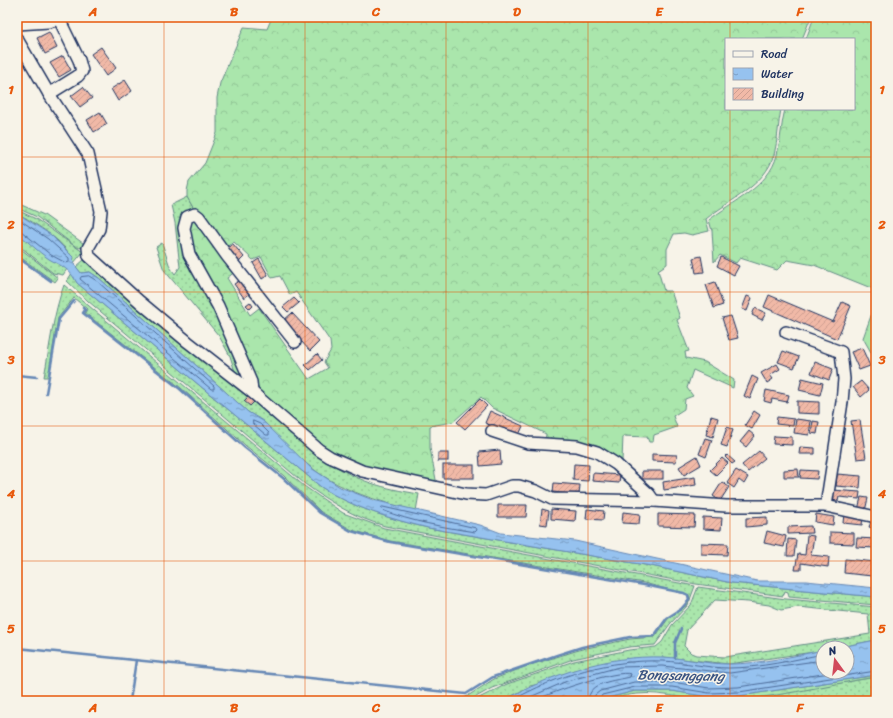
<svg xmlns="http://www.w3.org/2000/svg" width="893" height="718" font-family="Sriracha,sans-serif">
  <defs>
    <pattern id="grass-dots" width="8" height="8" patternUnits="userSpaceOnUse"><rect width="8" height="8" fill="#aae6ac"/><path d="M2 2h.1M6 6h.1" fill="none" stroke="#92c696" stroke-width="1.8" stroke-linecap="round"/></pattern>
    <pattern id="forest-crowns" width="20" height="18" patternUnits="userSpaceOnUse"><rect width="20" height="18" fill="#aae6ac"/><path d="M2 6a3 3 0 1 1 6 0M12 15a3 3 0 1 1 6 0" fill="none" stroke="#92c696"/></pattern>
    <pattern id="wetland-marsh" width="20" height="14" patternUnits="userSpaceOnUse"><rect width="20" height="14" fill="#aae6ac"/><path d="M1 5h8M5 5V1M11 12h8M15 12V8" fill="none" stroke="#92c696"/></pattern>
    <pattern id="water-ripples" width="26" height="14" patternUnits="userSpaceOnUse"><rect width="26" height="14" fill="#96c2ef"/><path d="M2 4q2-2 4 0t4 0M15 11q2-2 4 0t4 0" fill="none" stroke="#7a9ec5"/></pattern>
    <pattern id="building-hatch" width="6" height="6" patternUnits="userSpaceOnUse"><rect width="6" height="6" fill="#f1b9a7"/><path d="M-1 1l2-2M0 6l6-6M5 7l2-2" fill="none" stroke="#ce9f92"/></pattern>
  </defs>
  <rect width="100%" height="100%" fill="#f7f3e8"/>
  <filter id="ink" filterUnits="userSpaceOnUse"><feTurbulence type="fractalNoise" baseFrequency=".025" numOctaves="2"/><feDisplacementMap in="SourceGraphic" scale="8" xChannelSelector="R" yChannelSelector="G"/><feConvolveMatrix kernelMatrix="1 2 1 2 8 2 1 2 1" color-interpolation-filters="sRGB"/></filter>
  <g filter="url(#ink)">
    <g fill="url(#grass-dots)" stroke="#628a85" fill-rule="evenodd">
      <polygon points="187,197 195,211 201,280 249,382 236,375 230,356 219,336 164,270 156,247 162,243 170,267 175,274 180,267 175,223 171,205"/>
      <polygon points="17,203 44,215 87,246 79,248 75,246 37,217 17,208"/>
      <path d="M 17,210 L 36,219 L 83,252 L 73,264 C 72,245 33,222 17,213 Z"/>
      <polygon points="17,233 49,258 67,269 63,275 53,273 17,244"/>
      <polygon points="17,246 58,278 55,282 17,255"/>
      <path d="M 85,259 L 328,461 C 358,482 383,488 419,494 L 416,511 C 379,501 343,492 312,468 C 289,451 273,427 248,412 L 99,278 L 90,272 L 81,273 L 76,267 Z"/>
      <path d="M 72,273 L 77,283 L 321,487 C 353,508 391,519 428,528 L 651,566 L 732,583 L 876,597 L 876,605 L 789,597 L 788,592 L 785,591 L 783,596 L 696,584 L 385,526 C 354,517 331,503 305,484 L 88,301 L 67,281 Z"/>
      <path d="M 64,285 L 304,486 L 343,513 L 384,528 L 695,586 L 688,605 L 670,624 L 655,645 L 629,647 L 573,659 L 492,688 L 469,701 L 460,701 L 494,679 L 527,666 L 582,649 L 630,639 L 655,637 L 668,619 L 687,605 L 690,600 L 689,595 L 644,583 L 390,541 L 352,530 L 321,512 L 284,476 L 246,446 L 181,388 L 85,313 L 87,309 L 74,298 L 58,318 L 48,377 L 44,377 C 50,346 53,314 64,285 Z"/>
      <path d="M 698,587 L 786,599 L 876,607 L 876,640 L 835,648 L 823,648 L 821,651 L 729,664 L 663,657 L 530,686 L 503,701 L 473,701 L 507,684 L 574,661 L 629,650 L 656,647 L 662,642 L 672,625 L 691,605 ZM 715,600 L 748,602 L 769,605 L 781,610 L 798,607 L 868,614 L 870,634 L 725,657 L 696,655 L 691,653 L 684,646 L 687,630 Z"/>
      <polygon points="876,677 876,697 855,701 747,701 748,698"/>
    </g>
    <g fill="url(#forest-crowns)" stroke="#628a85">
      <path d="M 272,17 L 811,17 L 802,39 L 726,39 L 726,109 L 781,109 C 778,124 778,140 774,155 C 765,186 729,200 706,219 L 709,231 L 692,235 L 684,233 L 674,234 L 667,249 L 667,264 L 658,270 L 664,291 L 671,291 L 680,318 L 677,320 L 689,351 L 685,352 L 686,358 L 705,362 L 734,380 L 733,388 L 693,370 L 687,388 L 693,396 L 685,399 L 684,409 L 673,416 L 677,427 L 654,435 L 653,442 L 649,442 L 647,437 L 623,436 L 622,461 L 603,451 L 545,443 L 546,434 L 492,408 L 481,397 L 453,422 L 430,426 L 430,448 L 437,485 L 379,473 L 323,449 L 260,393 L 245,352 L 196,265 L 187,224 L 193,219 L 197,221 L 236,271 L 227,278 L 250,315 L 259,308 L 309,379 L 328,368 L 324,362 L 331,350 L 330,341 L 296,292 L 290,295 L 280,276 L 272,278 L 261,257 L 253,260 L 234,242 L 226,247 L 195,211 L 187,197 L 187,191 L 189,182 L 205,163 L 217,133 L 217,98 L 220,83 L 244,27 L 267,29 Z"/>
      <path d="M 814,17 L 876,17 L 876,290 L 814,265 L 787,260 L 777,270 L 740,258 L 736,263 L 720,255 L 714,262 L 712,231 L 709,220 C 733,201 769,187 777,155 C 781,140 781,124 785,109 L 854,109 L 854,39 L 806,39 Z"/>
      <polygon points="876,302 876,351 872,354 863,338"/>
    </g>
    <path fill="url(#wetland-marsh)" stroke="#628a85" d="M 876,675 L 876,677 C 823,685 770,700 716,701 C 690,702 664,691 637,694 C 623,695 610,701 596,701 L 635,691 L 672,691 L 709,697 L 739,696 Z"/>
    <g fill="url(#water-ripples)" stroke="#6587b5">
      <path d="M 17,213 L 51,235 L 73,257 L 74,264 L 81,273 L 90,272 L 99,278 L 248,412 L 263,421 L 311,468 L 340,487 L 373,500 L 480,525 L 501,533 L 575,541 L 757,581 L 806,581 L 876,588 L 876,597 L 732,583 L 651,566 L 428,528 C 391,519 353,508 321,487 L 77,283 C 69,268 63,267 49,259 C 38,252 28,241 17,233 Z"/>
      <path d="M 876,640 L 876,675 L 739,696 L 709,697 L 672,691 L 635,691 L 596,701 L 503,701 C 552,674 606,655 663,657 C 685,658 707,664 729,664 C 759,664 794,656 823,650 L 823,672 L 847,672 L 847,648 L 835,648 Z"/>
    </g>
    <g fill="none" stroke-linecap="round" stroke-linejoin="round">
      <g stroke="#4c6a98" stroke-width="1">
        <polyline points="17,218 48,239 69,258 69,262 66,263 51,255 21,231 17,230"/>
        <polygon points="89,276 97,281 214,386 214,389 211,389 80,279 81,277"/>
        <polygon points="253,421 260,424 269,433 269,435 266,435 253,424"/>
        <path d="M 383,507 L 476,528 L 477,530 L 475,532 C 443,527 412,522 382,510 L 381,508 Z"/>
        <path d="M 511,701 C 557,675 610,659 663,661 C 685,662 707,668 729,668 C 760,668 793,660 823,654"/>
        <polyline points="521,701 567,681 619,667 662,666 730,673 823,660"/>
        <path d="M 534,701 C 549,693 617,669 631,674 L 630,677 C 615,681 589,681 588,701"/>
        <polyline points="594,701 595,695 600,691 634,682 672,682 709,688 738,687 836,672"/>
        <polyline points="599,701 602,695 635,687 672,687 709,693 739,692 876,671"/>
      </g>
      <g stroke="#6587b5" stroke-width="2.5">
        <polyline points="17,257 51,281"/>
        <polyline points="17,375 37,377"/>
        <polyline points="46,393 59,319 74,301"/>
        <polyline points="17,648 466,694 493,677 557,655 582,647 630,637 654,636 667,618 681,609 689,600 688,595 684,593 644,585 390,542 351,531 320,513 283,478 245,448 180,389 83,313 85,310 83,308"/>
        <polyline points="675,658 675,643 681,629"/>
        <polyline points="130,701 136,660"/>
      </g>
    </g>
    <g fill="url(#building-hatch)" stroke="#1b2f5e">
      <polygon points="49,32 57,48 45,54 37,38"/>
      <polygon points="101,47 116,68 106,76 91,54"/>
      <polygon points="63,56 71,70 59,77 50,63"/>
      <polygon points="125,80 132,91 118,101 111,89"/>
      <polygon points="83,87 92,98 80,107 71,96"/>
      <polygon points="100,112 107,124 94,132 87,120"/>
      <polygon points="233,244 244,257 239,262 227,248"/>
      <polygon points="701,256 704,272 696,273 693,258"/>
      <polygon points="721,257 739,266 734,275 717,266"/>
      <polygon points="259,259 268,275 262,279 253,263"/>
      <polygon points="242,279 252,292 244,298 234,284"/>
      <polygon points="715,282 723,305 714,308 706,285"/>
      <polygon points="769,295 833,322 842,302 851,306 837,339 764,307"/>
      <polygon points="747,296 752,298 747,311 742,309"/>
      <polygon points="294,298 299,303 288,312 283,307"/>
      <polygon points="250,302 253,306 250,309 246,305"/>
      <polygon points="755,308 766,313 762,320 752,315"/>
      <polygon points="292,313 319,342 310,351 283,321"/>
      <polygon points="731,316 738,338 729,340 722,318"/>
      <polygon points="862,348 870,366 859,370 851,352"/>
      <polygon points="783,351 799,357 794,368 778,362"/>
      <polygon points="317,354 322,360 310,370 305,365"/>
      <polygon points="815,362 833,369 829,380 811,373"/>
      <polygon points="777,364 780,369 770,375 773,379 767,383 761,373"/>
      <polygon points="752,376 758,379 750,399 744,396"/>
      <polygon points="802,378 823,383 820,395 799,390"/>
      <polygon points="861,381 869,390 861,397 853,387"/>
      <polygon points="766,390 789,395 787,402 772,399 771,403 764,401"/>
      <polygon points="248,397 254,402 250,406 244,401"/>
      <polygon points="480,399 487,406 465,429 457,422"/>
      <polygon points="797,401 819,402 819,414 797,413"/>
      <polygon points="490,411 523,426 518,437 485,423"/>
      <polygon points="754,411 760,415 752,429 745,425"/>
      <polygon points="711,416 718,418 713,437 706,435"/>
      <polygon points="777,417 794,419 793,426 776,424"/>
      <polygon points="796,419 811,421 809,435 794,433"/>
      <polygon points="860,420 866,458 857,459 851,421"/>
      <polygon points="813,421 819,422 817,434 811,433"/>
      <polygon points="727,427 733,430 727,447 721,445"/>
      <polygon points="749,431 755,436 746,447 740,442"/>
      <polygon points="774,436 792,437 792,445 773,444"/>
      <polygon points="705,438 712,440 706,457 699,454"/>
      <polygon points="800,447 815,448 815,454 799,454"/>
      <polygon points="500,450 501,464 480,466 479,452"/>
      <polygon points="759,451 765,458 748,472 742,465"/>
      <rect x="438" y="453" width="10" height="8"/>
      <polygon points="652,454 677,455 676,462 652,461"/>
      <polygon points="727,455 735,462 732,464 725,457"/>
      <polygon points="697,456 701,465 684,475 679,467"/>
      <polygon points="722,458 728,463 716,475 710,470"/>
      <polygon points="574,464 589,465 588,481 573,480"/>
      <rect x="443" y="465" width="31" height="13"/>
      <polygon points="798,469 799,477 784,477 784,470"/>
      <polygon points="736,470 748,477 744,484 739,480 734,488 727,483"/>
      <polygon points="801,470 818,471 817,479 800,478"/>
      <rect x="642" y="471" width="21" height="8"/>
      <polygon points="593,473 620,475 619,483 592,481"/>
      <polygon points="837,474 861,476 860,488 836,486"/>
      <polygon points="695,477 696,485 664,490 663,482"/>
      <polygon points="722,482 729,487 720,501 713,496"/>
      <polygon points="554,483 580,485 579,495 553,492"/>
      <polygon points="832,490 860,492 859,499 839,497 838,501 831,500"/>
      <polygon points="861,497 868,498 865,511 858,510"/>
      <polygon points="498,505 527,505 526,517 498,517"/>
      <polygon points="542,509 549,511 547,525 540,524"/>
      <polygon points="551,509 576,511 575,521 551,519"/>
      <polygon points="587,509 604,511 603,520 586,519"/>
      <polygon points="623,512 640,514 639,524 622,523"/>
      <polygon points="658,514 695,515 694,527 658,526"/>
      <polygon points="816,514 834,517 833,525 815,522"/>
      <polygon points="844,514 863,516 862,525 843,523"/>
      <polygon points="703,517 722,518 721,530 703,529"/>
      <polygon points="767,517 767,525 746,527 746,518"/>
      <polygon points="871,522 876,523 876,529 869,527"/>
      <polygon points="811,526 812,533 788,534 788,527"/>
      <polygon points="767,531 786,536 784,547 764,543"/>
      <polygon points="830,532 854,533 854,544 830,543"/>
      <polygon points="807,535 814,536 811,555 829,557 828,567 801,563 801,570 795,570 798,554 805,555"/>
      <polygon points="857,538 876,539 875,548 856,547"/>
      <polygon points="788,539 796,540 794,556 787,556"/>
      <polygon points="701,543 728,544 727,555 701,554"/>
      <polygon points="845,559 876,562 876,569 873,568 872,576 844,573"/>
    </g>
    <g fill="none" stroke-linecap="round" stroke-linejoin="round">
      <defs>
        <g id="minor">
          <polyline points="17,24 49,22 59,19"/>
          <polyline points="17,39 49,94 88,154 101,211 99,229 88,248 89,256 140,302 188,342 252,392 319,450 330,457 362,471 466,494 486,495 512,486 519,486 536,491 552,499 654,501 726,506 826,506 876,517"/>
          <polyline points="49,94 78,76 82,71 79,60 58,17"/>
          <polyline points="786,332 841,352 844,379 842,402 826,506"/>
          <polyline points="252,392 251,382 218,306 189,254 184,228 187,217 195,214 199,217 227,256 295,342"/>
          <polyline points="492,431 528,443 577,446 597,452 616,464 649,494 654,501"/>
        </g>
      </defs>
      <use href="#minor" stroke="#1b2f5e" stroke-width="14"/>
      <use href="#minor" stroke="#f7f3e8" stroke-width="11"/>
    </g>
  </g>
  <path fill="none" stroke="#e8590c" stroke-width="1" stroke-opacity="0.55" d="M 164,17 L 164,701M 305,17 L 305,701M 446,17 L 446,701M 588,17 L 588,701M 730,17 L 730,39M 730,109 L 730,701M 17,157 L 876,157M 17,292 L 876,292M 17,426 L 876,426M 17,561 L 876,561"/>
  <g text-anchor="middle" stroke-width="3" stroke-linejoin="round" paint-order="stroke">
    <g font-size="14" font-style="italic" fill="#3a5482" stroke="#f7f3e8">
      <text transform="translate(681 675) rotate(1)" y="5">Bongsanggang</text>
    </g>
  </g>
  <rect width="893" height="718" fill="none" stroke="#f7f3e8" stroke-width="44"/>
  <rect x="725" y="38" width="130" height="72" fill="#f7f3e8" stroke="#9fa5b1"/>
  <rect x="733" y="51" width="20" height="6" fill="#f7f3e8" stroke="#9fa5b1"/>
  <text x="761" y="58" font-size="12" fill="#1b2f5e">Road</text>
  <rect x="733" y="68" width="20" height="12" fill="url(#water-ripples)" stroke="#9fa5b1"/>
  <text x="761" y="78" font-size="12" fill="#1b2f5e">Water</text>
  <rect x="733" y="88" width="20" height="12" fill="url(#building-hatch)" stroke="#9fa5b1"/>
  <text x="761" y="98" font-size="12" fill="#1b2f5e">Building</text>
  <g transform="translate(835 660) rotate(345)"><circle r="19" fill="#f7f3e8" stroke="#9fa5b1"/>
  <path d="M0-3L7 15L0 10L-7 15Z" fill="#d1495b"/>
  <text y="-6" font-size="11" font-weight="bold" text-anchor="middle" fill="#1b2f5e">N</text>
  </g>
  <rect x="22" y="22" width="849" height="674" fill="none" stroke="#e8590c" stroke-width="1.5"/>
  <g font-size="13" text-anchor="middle" font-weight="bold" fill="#e8590c">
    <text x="93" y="16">A</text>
    <text x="234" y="16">B</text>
    <text x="376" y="16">C</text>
    <text x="517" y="16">D</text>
    <text x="659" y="16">E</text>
    <text x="800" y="16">F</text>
    <text x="11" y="94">1</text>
    <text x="882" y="94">1</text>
    <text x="11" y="229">2</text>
    <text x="882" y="229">2</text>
    <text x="11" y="364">3</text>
    <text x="882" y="364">3</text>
    <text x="11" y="498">4</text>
    <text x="882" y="498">4</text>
    <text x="11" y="633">5</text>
    <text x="882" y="633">5</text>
    <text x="93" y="712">A</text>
    <text x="234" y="712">B</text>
    <text x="376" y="712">C</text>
    <text x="517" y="712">D</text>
    <text x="659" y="712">E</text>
    <text x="800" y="712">F</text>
  </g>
</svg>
